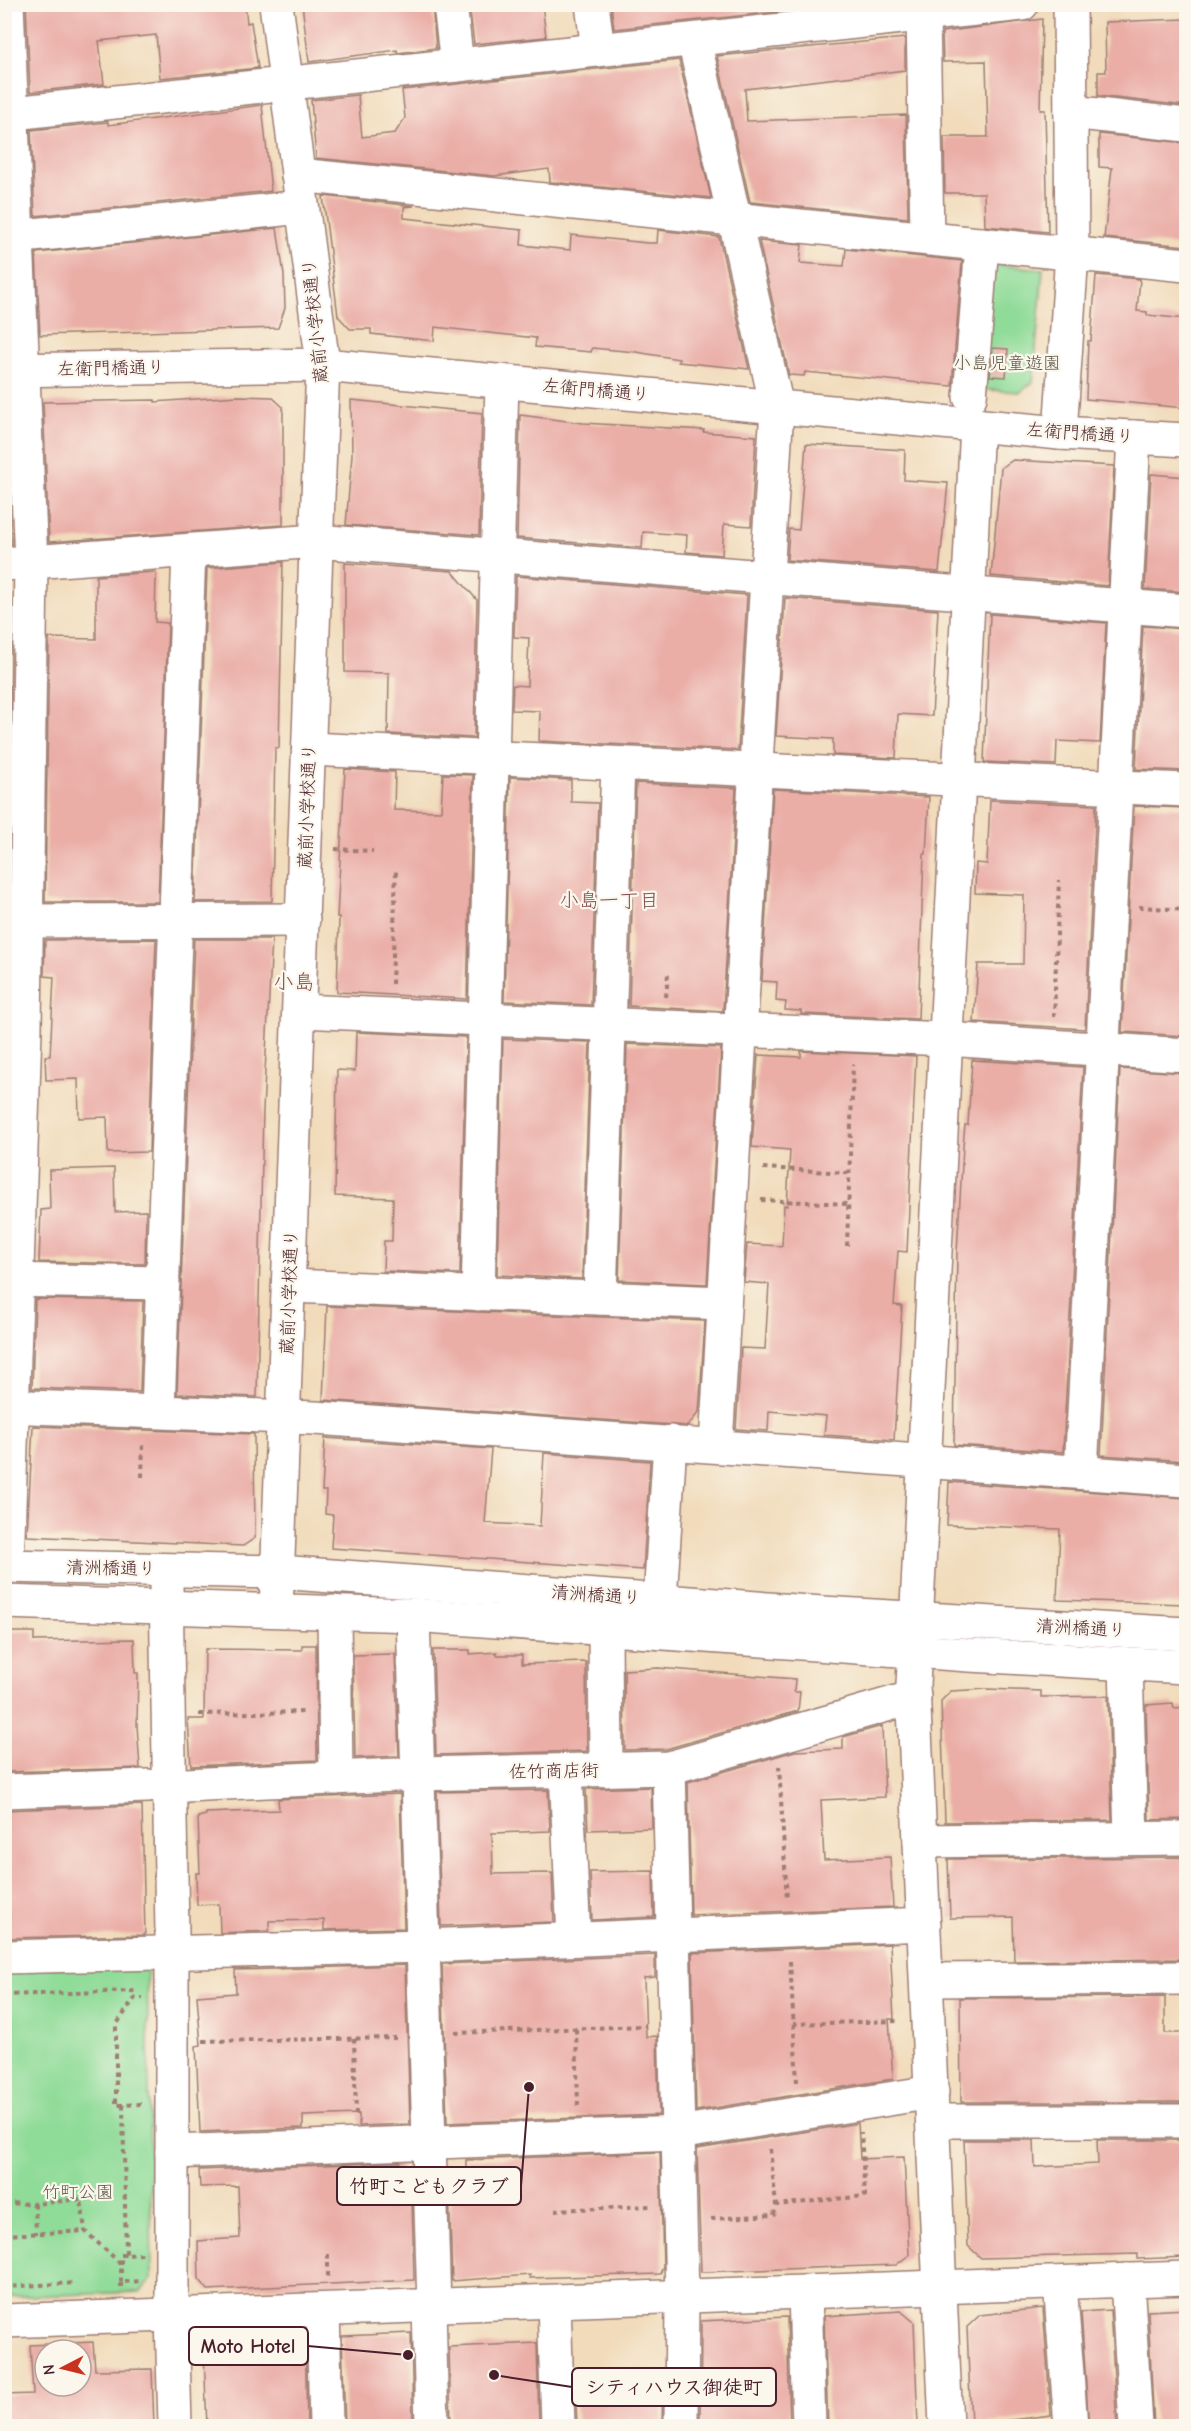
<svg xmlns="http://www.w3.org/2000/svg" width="1191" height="2431" font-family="'Comic Neue','Klee One',sans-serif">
  <rect width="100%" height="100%" fill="#fbf7ec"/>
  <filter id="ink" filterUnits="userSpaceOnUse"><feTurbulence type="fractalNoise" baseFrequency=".0167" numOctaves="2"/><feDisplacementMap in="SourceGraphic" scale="12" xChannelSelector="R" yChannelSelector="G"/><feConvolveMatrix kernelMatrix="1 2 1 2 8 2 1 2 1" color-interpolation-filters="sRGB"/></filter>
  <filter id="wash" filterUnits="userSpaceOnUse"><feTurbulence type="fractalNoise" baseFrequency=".008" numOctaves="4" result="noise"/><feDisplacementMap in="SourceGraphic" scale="24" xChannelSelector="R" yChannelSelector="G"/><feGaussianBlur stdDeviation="1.35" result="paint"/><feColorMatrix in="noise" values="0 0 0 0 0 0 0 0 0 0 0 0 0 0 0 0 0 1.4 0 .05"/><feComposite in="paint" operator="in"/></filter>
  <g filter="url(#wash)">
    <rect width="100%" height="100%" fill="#f1dbbb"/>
    <g fill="#8fdb98" stroke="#6c7d62" stroke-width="1.5">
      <polygon points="988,264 1043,269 1033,382 1020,392 977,389"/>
      <polygon points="4,754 10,754 7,900 4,900"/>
      <polygon points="147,1963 152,2279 140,2292 5,2297 4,1969"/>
    </g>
    <g id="blocks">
      <g fill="#eaaea7" fill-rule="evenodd">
        <polygon points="26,4 245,4 247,23 251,22 258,68 160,78 156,35 99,41 104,84 30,92"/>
        <polygon points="302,4 432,4 436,48 398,53 397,50 309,62"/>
        <polygon points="469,4 542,4 546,37 474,44"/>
        <polygon points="611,4 804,4 804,9 614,29"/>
        <polygon points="1042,19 1040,110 1045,110 1048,232 985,226 984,193 945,193 944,137 988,137 986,61 943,62 942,32"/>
        <polygon points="1186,19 1186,106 1098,96 1098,72 1106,72 1105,22"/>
        <polygon points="905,38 905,70 745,89 747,121 906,115 908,218 750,202 717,56"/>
        <polygon points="679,60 711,198 550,182 549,169 494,176 316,158 311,100 358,95 362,137 395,133 405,118 402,90"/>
        <polygon points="262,105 271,191 35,216 31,130 108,122 108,125"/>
        <polygon points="1099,134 1186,143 1186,246 1104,238 1112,168 1099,167"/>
        <polygon points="323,196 414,206 404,207 404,218 522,230 521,245 570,250 571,235 647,243 657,243 658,230 719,237 749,369 678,362 679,359 636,352 592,348 591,352 535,347 536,338 435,327 434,341 371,334 371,329 350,329 338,316"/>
        <polygon points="277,228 284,275 285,308 278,328 40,335 36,253"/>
        <polygon points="759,241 802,245 800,263 844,266 846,249 962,261 952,386 805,372 804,376 789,375"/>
        <polygon points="1096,275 1140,279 1137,311 1147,312 1147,315 1186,319 1186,408 1086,399 1088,341 1091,341"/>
        <polygon points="993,348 1008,349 1006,377 990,376"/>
        <polygon points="237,396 272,397 283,407 283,525 49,542 43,402 155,400 155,402"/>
        <polygon points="351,400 482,413 479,535 346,525 352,455"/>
        <polygon points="4,404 11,545 4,545"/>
        <polygon points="520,415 583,423 704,430 703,432 756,436 751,526 724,524 722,555 686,552 687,535 643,532 642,548 517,538"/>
        <polygon points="806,444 905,450 904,480 948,483 939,572 787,560 789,529 799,530"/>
        <polygon points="1013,460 1114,466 1108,586 991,576 1001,468"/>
        <polygon points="1151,474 1186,477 1186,592 1145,589"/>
        <polygon points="283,562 279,748 275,748 272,901 195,902 207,568"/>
        <polygon points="345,563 452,571 477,600 474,738 388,734 389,673 345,672"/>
        <polygon points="156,572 155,622 168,623 158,902 45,902 49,638 96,639 96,576"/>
        <polygon points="516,576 747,595 738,750 539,741 540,711 512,710 513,685 527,686 529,638 514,637"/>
        <polygon points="785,598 938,610 932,716 898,714 896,758 833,755 833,739 776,736"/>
        <polygon points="990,614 1106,623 1100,743 1057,741 1056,765 984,762"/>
        <polygon points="1143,626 1186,629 1186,771 1136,769"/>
        <polygon points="4,638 11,638 10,752 4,752"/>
        <polygon points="345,769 395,772 394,810 441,811 443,774 473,775 467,999 337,992 339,917 337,917"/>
        <polygon points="510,777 571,780 571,802 598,803 591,1005 504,1001"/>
        <polygon points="636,783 736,788 723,1011 629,1006"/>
        <polygon points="773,789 929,797 926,854 924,854 918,1019 801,1014 801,1011 785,1010 786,1002 776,1001 777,982 762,981"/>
        <polygon points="990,800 1096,805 1085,1029 974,1022 978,964 1023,964 1024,895 975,893 976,863 987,864"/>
        <polygon points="1134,806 1186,808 1186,1036 1122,1032"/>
        <polygon points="156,939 149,1152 108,1153 107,1117 79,1118 78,1079 46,1080 45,1056 50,1056 54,977 44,976 45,940"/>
        <polygon points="194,939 272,939 263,1110 257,1397 177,1394"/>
        <polygon points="356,1032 466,1037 460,1274 383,1271 384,1241 392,1241 393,1198 335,1196 337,1070 355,1071"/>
        <polygon points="503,1039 590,1042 582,1279 497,1275"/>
        <polygon points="627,1044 721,1048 707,1284 619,1280"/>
        <polygon points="801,1051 916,1056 907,1252 898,1251 894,1305 902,1306 894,1440 824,1435 826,1416 769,1411 768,1431 736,1429 741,1348 765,1349 769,1284 744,1282 747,1244 782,1246 784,1205 787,1206 790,1150 752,1147 758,1055 801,1057"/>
        <polygon points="972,1060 1083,1067 1063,1452 954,1445 957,1252 963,1146 965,1125 968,1125"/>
        <polygon points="1120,1069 1186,1073 1186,1461 1101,1455"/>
        <polygon points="114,1168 115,1212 146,1211 145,1264 39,1262 41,1210 50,1209 49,1170"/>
        <polygon points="35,1299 143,1301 140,1392 32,1388"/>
        <polygon points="327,1306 705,1321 699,1412 688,1426 323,1400"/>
        <polygon points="33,1426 254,1434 255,1538 243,1546 27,1536"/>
        <polygon points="325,1438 491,1449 485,1523 540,1526 544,1453 650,1461 643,1570 331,1548 333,1515 325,1514 326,1491 322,1491"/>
        <polygon points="949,1482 1186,1498 1186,1604 1057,1600 1060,1529 947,1525"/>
        <polygon points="4,1632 34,1632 34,1641 134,1639 135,1673 138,1673 137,1725 140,1768 6,1772"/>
        <polygon points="302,1645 316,1645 317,1760 191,1766 188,1719 204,1719 205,1649 302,1650"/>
        <polygon points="433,1650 470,1650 470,1654 497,1652 497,1655 522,1655 522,1664 586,1662 587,1751 436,1755"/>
        <polygon points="395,1654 399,1756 355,1758 353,1655"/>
        <polygon points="658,1668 795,1679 794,1692 800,1692 798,1711 666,1749 625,1750 624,1670"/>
        <polygon points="987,1689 1041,1691 1041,1697 1108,1696 1112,1820 945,1822 941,1701 951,1691"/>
        <polygon points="1173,1703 1174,1708 1186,1707 1186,1819 1149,1820 1146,1705"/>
        <polygon points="882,1726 885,1797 821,1800 824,1860 890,1857 893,1907 691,1915 688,1782 795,1751 843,1749 843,1737"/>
        <polygon points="651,1787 652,1828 588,1830 586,1789"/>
        <polygon points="548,1790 550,1831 492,1833 493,1874 552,1873 554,1922 441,1926 437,1792"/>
        <polygon points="400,1794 404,1928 324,1930 324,1920 269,1921 269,1931 220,1933 219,1904 197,1905 196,1873 200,1873 198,1817 206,1815 206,1813 279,1810 278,1799"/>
        <polygon points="142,1805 145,1935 4,1938 4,1810"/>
        <polygon points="1186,1857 1186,1959 1014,1961 1013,1917 950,1918 948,1859"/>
        <polygon points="653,1871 654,1917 592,1920 590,1872"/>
        <polygon points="890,1944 894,2019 889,2019 893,2079 696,2111 692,1953"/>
        <polygon points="655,1955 655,1977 644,1978 646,2037 657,2036 659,2115 447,2123 442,1964"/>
        <polygon points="405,1965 410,2124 359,2126 359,2114 303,2116 303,2128 200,2132 196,2046 201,2045 197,1996 236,1993 235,1970"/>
        <polygon points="1165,1997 1165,2033 1186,2033 1186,2102 961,2102 960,1998"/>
        <polygon points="858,2123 860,2159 904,2157 909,2255 896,2265 701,2272 697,2149"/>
        <polygon points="964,2140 1034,2140 1035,2167 1098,2164 1097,2140 1186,2140 1186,2257 1138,2259 1138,2254 981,2258 968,2246"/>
        <polygon points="660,2152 663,2266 660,2274 530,2278 530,2275 452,2281 449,2185 466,2185 466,2160"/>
        <polygon points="400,2162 400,2199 412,2198 414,2280 208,2290 199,2279 198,2241 240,2238 238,2186 200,2187 199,2170"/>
        <polygon points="1043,2308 1051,2415 971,2425 967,2327 980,2315"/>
        <polygon points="1186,2309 1186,2427 1154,2427 1148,2311"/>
        <polygon points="1110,2310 1117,2427 1089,2427 1081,2312"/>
        <polygon points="901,2311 914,2322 918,2427 828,2427 824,2316"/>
        <polygon points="787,2317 790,2427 700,2427 701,2321"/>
        <polygon points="411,2333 413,2427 345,2427 342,2336"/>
        <polygon points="305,2334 307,2427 207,2427 204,2353 215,2340"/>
        <path d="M 93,2342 L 95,2370 L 152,2369 L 154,2427 L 6,2427 L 4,2395 L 33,2394 L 30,2345 ZM 45,2350 L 81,2350 L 81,2386 L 45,2386 Z"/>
        <polygon points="537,2343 539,2427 451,2427 449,2347"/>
        <polygon points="663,2371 662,2427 577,2427 576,2402 629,2398 628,2372"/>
      </g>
    </g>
  </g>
  <g filter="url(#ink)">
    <use href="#blocks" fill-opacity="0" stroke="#9e7d73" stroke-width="1.5"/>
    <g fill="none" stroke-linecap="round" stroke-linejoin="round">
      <defs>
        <g id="minor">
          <polyline points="7,4 31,562 25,1030 7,1566"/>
          <polyline points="276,4 323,365 276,1610"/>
          <polyline points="450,4 457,65"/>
          <polyline points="592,4 598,50"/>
          <polyline points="923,15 927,238"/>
          <polyline points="694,40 777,407 716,1445"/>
          <polyline points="1071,112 1186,125"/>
          <polyline points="4,114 1022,4"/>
          <polyline points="298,175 1186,265"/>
          <polyline points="4,238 302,207"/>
          <polyline points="4,370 323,365 1060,433 1186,440"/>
          <polyline points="970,397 982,244"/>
          <polyline points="1060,433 1072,253 1070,4"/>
          <polyline points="4,564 316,541 1186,611"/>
          <polyline points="309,749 1186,790"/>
          <polyline points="4,921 303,920"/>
          <polyline points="300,1011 946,1039 1186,1055"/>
          <polyline points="4,1280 163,1283"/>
          <polyline points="290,1286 724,1303"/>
          <polyline points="478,1294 502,381"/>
          <polyline points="600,1298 618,764"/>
          <polyline points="4,1406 315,1418 1186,1480"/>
          <polyline points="158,1411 189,551"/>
          <polyline points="1081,1472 1134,437"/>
          <polyline points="4,1566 279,1572 822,1613 1186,1634"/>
          <polyline points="166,1585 172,1933 172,2316 175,2426"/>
          <polyline points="660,1600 670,1442"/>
          <polyline points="4,1602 413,1615 969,1655 1186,1667"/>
          <polyline points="334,1612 336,1778"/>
          <polyline points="413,1615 434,2306"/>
          <polyline points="605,1629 606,1770"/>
          <polyline points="1126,1664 1131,1838"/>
          <polyline points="669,1768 682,2296 681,2426"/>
          <polyline points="566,1771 574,1939"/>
          <polyline points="185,1785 418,1774 669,1768 914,1697"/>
          <polyline points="4,1791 148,1786"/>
          <polyline points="920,1841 1186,1838"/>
          <polyline points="4,1957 424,1946 924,1924"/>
          <polyline points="927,1980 1186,1978"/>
          <polyline points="934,2121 1186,2121"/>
          <polyline points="172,2152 678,2133 932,2092"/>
          <polyline points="1127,2280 1136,2426"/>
          <polyline points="1060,2283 1071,2426"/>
          <polyline points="805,2292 809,2426"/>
          <polyline points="554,2302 558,2426"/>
          <polyline points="429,2306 432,2426"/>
          <polyline points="323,2310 326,2426"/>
          <polyline points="4,2321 1186,2278"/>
          <polyline points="946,2426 913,1685 977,425"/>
        </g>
      </defs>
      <use href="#minor" stroke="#9e7d73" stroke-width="36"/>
      <g stroke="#9e7d73" stroke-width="4" stroke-dasharray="4.5 4.5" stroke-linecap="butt">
        <polyline points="335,849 373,851"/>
        <polyline points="1139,907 1186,910"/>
        <polyline points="392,984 396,870"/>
        <polyline points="666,997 668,974"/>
        <polyline points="1054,1017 1059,880"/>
        <polyline points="763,1168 849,1173"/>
        <polyline points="761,1200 848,1204"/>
        <polyline points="847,1246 853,1064"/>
        <polyline points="142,1477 143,1442"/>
        <polyline points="199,1714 306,1712"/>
        <polyline points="779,1766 787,1900"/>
        <polyline points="4,1881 7,1880 9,1928"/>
        <polyline points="790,1961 797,2082"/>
        <polyline points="4,1995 135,1991"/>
        <polyline points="793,2024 897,2021"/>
        <polyline points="576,2029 578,2106"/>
        <polyline points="455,2033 645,2026"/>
        <polyline points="354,2038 356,2116"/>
        <polyline points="203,2041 396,2038"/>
        <polyline points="141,2104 123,2105 126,2255 143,2254"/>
        <polyline points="123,2105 116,2105 116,2025 135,1998 143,1998"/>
        <polyline points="770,2149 776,2205"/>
        <polyline points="4,2203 35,2204 81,2199 85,2231 121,2264"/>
        <polyline points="35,2204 36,2234"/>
        <polyline points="555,2210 650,2206"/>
        <polyline points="711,2219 774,2215 776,2205 865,2196 861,2132"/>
        <polyline points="4,2235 85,2231"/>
        <polyline points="328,2254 328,2281"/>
        <polyline points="121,2282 121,2255 126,2255"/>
        <polyline points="4,2287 75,2283"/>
        <polyline points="121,2287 121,2282 142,2281"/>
      </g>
      <use href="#minor" stroke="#fff" stroke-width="33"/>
    </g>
  </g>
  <g text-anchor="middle" stroke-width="4.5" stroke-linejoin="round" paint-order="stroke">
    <g font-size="18" fill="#4a1f2b" stroke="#fbf7ec">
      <text transform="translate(315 321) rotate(-96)" y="6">蔵前小学校通り</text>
      <text transform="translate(111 368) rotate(-1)" y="6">左衛門橋通り</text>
      <text transform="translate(596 390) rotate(5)" y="6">左衛門橋通り</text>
      <text transform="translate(1080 433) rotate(4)" y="6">左衛門橋通り</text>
      <text transform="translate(307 806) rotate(-88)" y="6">蔵前小学校通り</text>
      <text transform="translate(289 1292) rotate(-88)" y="6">蔵前小学校通り</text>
      <text transform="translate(111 1568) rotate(1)" y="6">清洲橋通り</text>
      <text transform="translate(596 1595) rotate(4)" y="6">清洲橋通り</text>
      <text transform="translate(1081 1628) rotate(3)" y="6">清洲橋通り</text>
      <text transform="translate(554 1771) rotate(-1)" y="6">佐竹商店街</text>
    </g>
    <g font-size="18" fill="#5f574c" stroke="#fbf7ec">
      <text x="1007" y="369">小島児童遊園</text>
      <text x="78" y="2198">竹町公園</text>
    </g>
    <g font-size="20" fill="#825156" stroke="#fbf7ec">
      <text x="609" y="907">小島一丁目</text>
    </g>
    <g font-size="21" fill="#825156" stroke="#fbf7ec">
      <text x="294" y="989">小島</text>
    </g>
  </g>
  <path fill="none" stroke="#4a1f2b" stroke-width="2" d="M529 2087L521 2186M408 2355L308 2346M494 2375L572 2387"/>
  <g fill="#4a1f2b" stroke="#fbf7ec" stroke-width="2">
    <circle cx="529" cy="2087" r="6"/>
    <circle cx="408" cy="2355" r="6"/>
    <circle cx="494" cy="2375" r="6"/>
  </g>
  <g fill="#fbf7ec" stroke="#4a1f2b" stroke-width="2">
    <rect x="337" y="2167" width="184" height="38" rx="6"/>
    <rect x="189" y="2327" width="119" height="38" rx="6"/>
    <rect x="572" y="2368" width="204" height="38" rx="6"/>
  </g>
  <g font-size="20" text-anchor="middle" font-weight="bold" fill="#4a1f2b">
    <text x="429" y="2193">竹町こどもクラブ</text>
    <text x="248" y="2353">Moto Hotel</text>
    <text x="674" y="2394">シティハウス御徒町</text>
  </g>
  <rect width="1191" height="2431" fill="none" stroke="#fbf7ec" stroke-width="24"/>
  <g transform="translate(63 2368) rotate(263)"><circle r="28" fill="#fbf7ec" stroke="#b4a19f" stroke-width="1.5"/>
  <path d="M0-4.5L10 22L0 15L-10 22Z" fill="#c8321e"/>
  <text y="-9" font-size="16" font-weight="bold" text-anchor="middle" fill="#4a1f2b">N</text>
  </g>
</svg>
